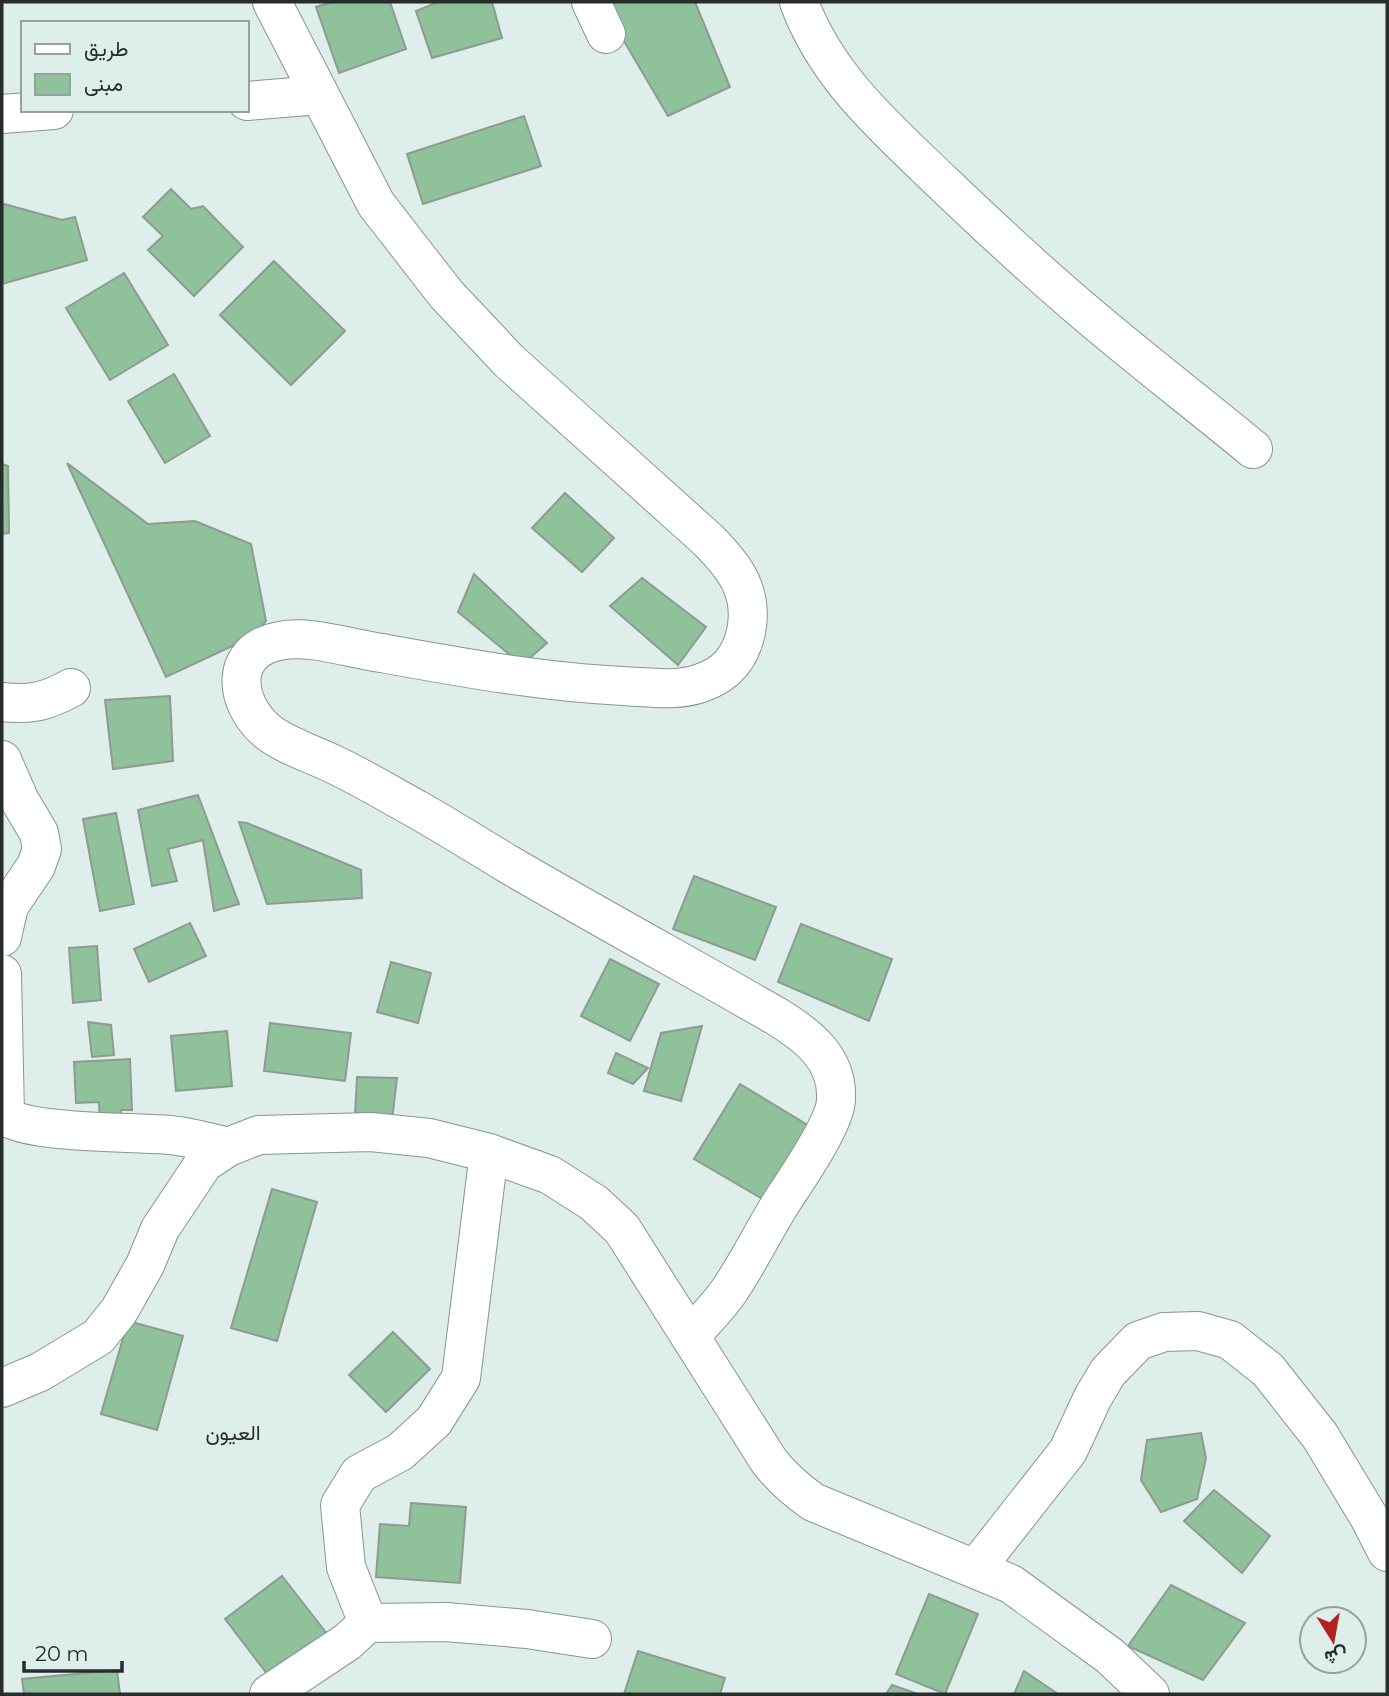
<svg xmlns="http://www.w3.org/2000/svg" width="1389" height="1696" font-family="Montserrat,Vazirmatn,sans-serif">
  <rect width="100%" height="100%" fill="#deeeea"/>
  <g fill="#8fc19b" stroke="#8f9a91" stroke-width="2">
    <polygon points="332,2 390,2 406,49 339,73 316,7"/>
    <polygon points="438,2 492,2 502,38 432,58 416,11"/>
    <polygon points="601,2 695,2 730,87 668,116"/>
    <polygon points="524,116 541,166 423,204 407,154"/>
    <polygon points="171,189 191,209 203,206 243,247 194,296 148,250 163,236 143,217"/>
    <polygon points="4,204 62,220 75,217 87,260 2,284 2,206"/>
    <polygon points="274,261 345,331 291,385 220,315"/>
    <polygon points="124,273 168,345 110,380 66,308"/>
    <polygon points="174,374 210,436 165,463 128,401"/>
    <polygon points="67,463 148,524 195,521 251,544 266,621 254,636 166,677"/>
    <polygon points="2,464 8,466 9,533 2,534"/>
    <polygon points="565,493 614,538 582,572 532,528"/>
    <polygon points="474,574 547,643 522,665 458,612"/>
    <polygon points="642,578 706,627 678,665 610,606"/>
    <polygon points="170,696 173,761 113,769 105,700"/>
    <polygon points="198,795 239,904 214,911 203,840 168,849 177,881 152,886 138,810"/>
    <polygon points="116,813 134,904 100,911 83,819"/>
    <polygon points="239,822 247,823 361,870 362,898 267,904"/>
    <polygon points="694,876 776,907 755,960 673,929"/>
    <polygon points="190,923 206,956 149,982 134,949"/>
    <polygon points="801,924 892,959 869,1021 778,982"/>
    <polygon points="97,946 101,1000 73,1003 69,948"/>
    <polygon points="610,959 659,984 630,1041 581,1016"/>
    <polygon points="391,962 431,973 418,1023 377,1012"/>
    <polygon points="88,1022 111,1025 114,1055 92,1057"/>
    <polygon points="270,1023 351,1033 345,1081 264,1071"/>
    <polygon points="702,1026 681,1101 644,1091 661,1033"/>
    <polygon points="227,1031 232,1086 176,1091 171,1036"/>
    <polygon points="616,1053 648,1068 633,1084 608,1073"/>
    <polygon points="130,1059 132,1110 121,1110 121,1125 100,1125 99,1102 76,1103 74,1062"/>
    <polygon points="357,1077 397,1078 392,1120 355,1115"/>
    <polygon points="740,1084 811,1127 766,1201 694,1159"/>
    <polygon points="272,1189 317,1202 277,1341 231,1328"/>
    <polygon points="128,1321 183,1336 157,1430 101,1414"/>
    <polygon points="393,1332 430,1369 386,1412 349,1375"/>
    <polygon points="1201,1433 1206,1458 1197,1499 1161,1512 1141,1480 1147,1440"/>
    <polygon points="1214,1490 1270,1536 1242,1573 1184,1521"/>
    <polygon points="411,1503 466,1507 460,1583 376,1577 380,1524 409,1526"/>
    <polygon points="282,1576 328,1635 271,1679 225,1619"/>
    <polygon points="1171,1585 1245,1623 1203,1680 1128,1646"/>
    <polygon points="929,1594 978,1614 945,1694 896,1674"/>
    <polygon points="638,1651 725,1678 720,1694 624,1694"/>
    <polygon points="117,1670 120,1694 24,1694 22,1679"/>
    <polygon points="1024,1671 1058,1694 1014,1694"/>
    <polygon points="892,1685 918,1694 886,1694"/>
  </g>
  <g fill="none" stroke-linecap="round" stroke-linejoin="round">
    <defs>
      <g id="minor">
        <path d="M 272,2 L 376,204 L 446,294 L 509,361 L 708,540 C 735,567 754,592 746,632 C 740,658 727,674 701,683 C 676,692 649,687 623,686 C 538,682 454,666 370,651 C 341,646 308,635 279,641 C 228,651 234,703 267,731 C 282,744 312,754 331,763 C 361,777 389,794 418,810 C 448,827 478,846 508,864 C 597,916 687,965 776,1016 C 807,1035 838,1058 836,1099 C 836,1123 795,1181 781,1203 C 763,1232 748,1263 729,1291 C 718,1307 703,1322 690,1336"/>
        <polyline points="591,2 606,34"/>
        <path d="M 799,2 C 827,78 886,128 943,183 C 987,225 1033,268 1080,308 C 1136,356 1196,402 1253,449"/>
        <polyline points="247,101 319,95"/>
        <polyline points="2,114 54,110"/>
        <path d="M 2,702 C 31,705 45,702 71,688"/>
        <polyline points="2,760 20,801 39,833 42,849 36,866 9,906 2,937"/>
        <path d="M 2,974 L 5,1116 C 30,1134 134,1132 170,1135 C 190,1137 209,1142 228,1147"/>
        <path d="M 2,1388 L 40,1372 L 98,1337 L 119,1311 L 145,1265 L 160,1229 L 204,1163 L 228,1147 L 259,1135 L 371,1132 L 429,1138 L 489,1153 L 550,1175 L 594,1203 L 622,1229 L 769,1461 C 782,1478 796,1490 813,1502 L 1011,1584 L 1110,1656 L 1150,1694"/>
        <polyline points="976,1568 1068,1451 1093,1397 1108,1372 1138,1341 1164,1332 1198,1331 1230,1340 1268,1370 1320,1436 1369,1517 1387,1552"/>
        <polyline points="368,1623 446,1622 527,1629 592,1639"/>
        <polyline points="269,1694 347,1642 368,1623 346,1567 340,1505 359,1474 400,1452 434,1421 461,1378 489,1153"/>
      </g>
    </defs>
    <use href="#minor" stroke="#879593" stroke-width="40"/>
    <use href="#minor" stroke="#fff" stroke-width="38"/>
  </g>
  <g text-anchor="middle" stroke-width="7" stroke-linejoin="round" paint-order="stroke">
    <g font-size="21" fill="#272d2c" stroke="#deeeea">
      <text x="233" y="1440">العيون</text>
    </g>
  </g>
  <rect width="1389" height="1696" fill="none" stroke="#272d2c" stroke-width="7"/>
  <rect x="21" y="21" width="228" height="91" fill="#deeeea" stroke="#95a19e" stroke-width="2"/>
  <rect x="35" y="44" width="35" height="10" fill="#ffffff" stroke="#95a19e" stroke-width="2"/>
  <text x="84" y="56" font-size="21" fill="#272d2c">طريق</text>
  <rect x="35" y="74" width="35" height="21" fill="#8fc19b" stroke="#95a19e" stroke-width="2"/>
  <text x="84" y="91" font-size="21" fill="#272d2c">مبنى</text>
  <g transform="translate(1333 1640) rotate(169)"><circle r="33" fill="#deeeea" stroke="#95a19e" stroke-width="2"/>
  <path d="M0-5L12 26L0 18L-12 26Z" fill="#b22220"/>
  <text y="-10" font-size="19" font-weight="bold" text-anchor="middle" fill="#272d2c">ش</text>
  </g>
  <path d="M24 1661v10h98v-10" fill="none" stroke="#272d2c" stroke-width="3.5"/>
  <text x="35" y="1661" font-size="21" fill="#272d2c" stroke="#deeeea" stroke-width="5" paint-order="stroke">20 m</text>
</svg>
